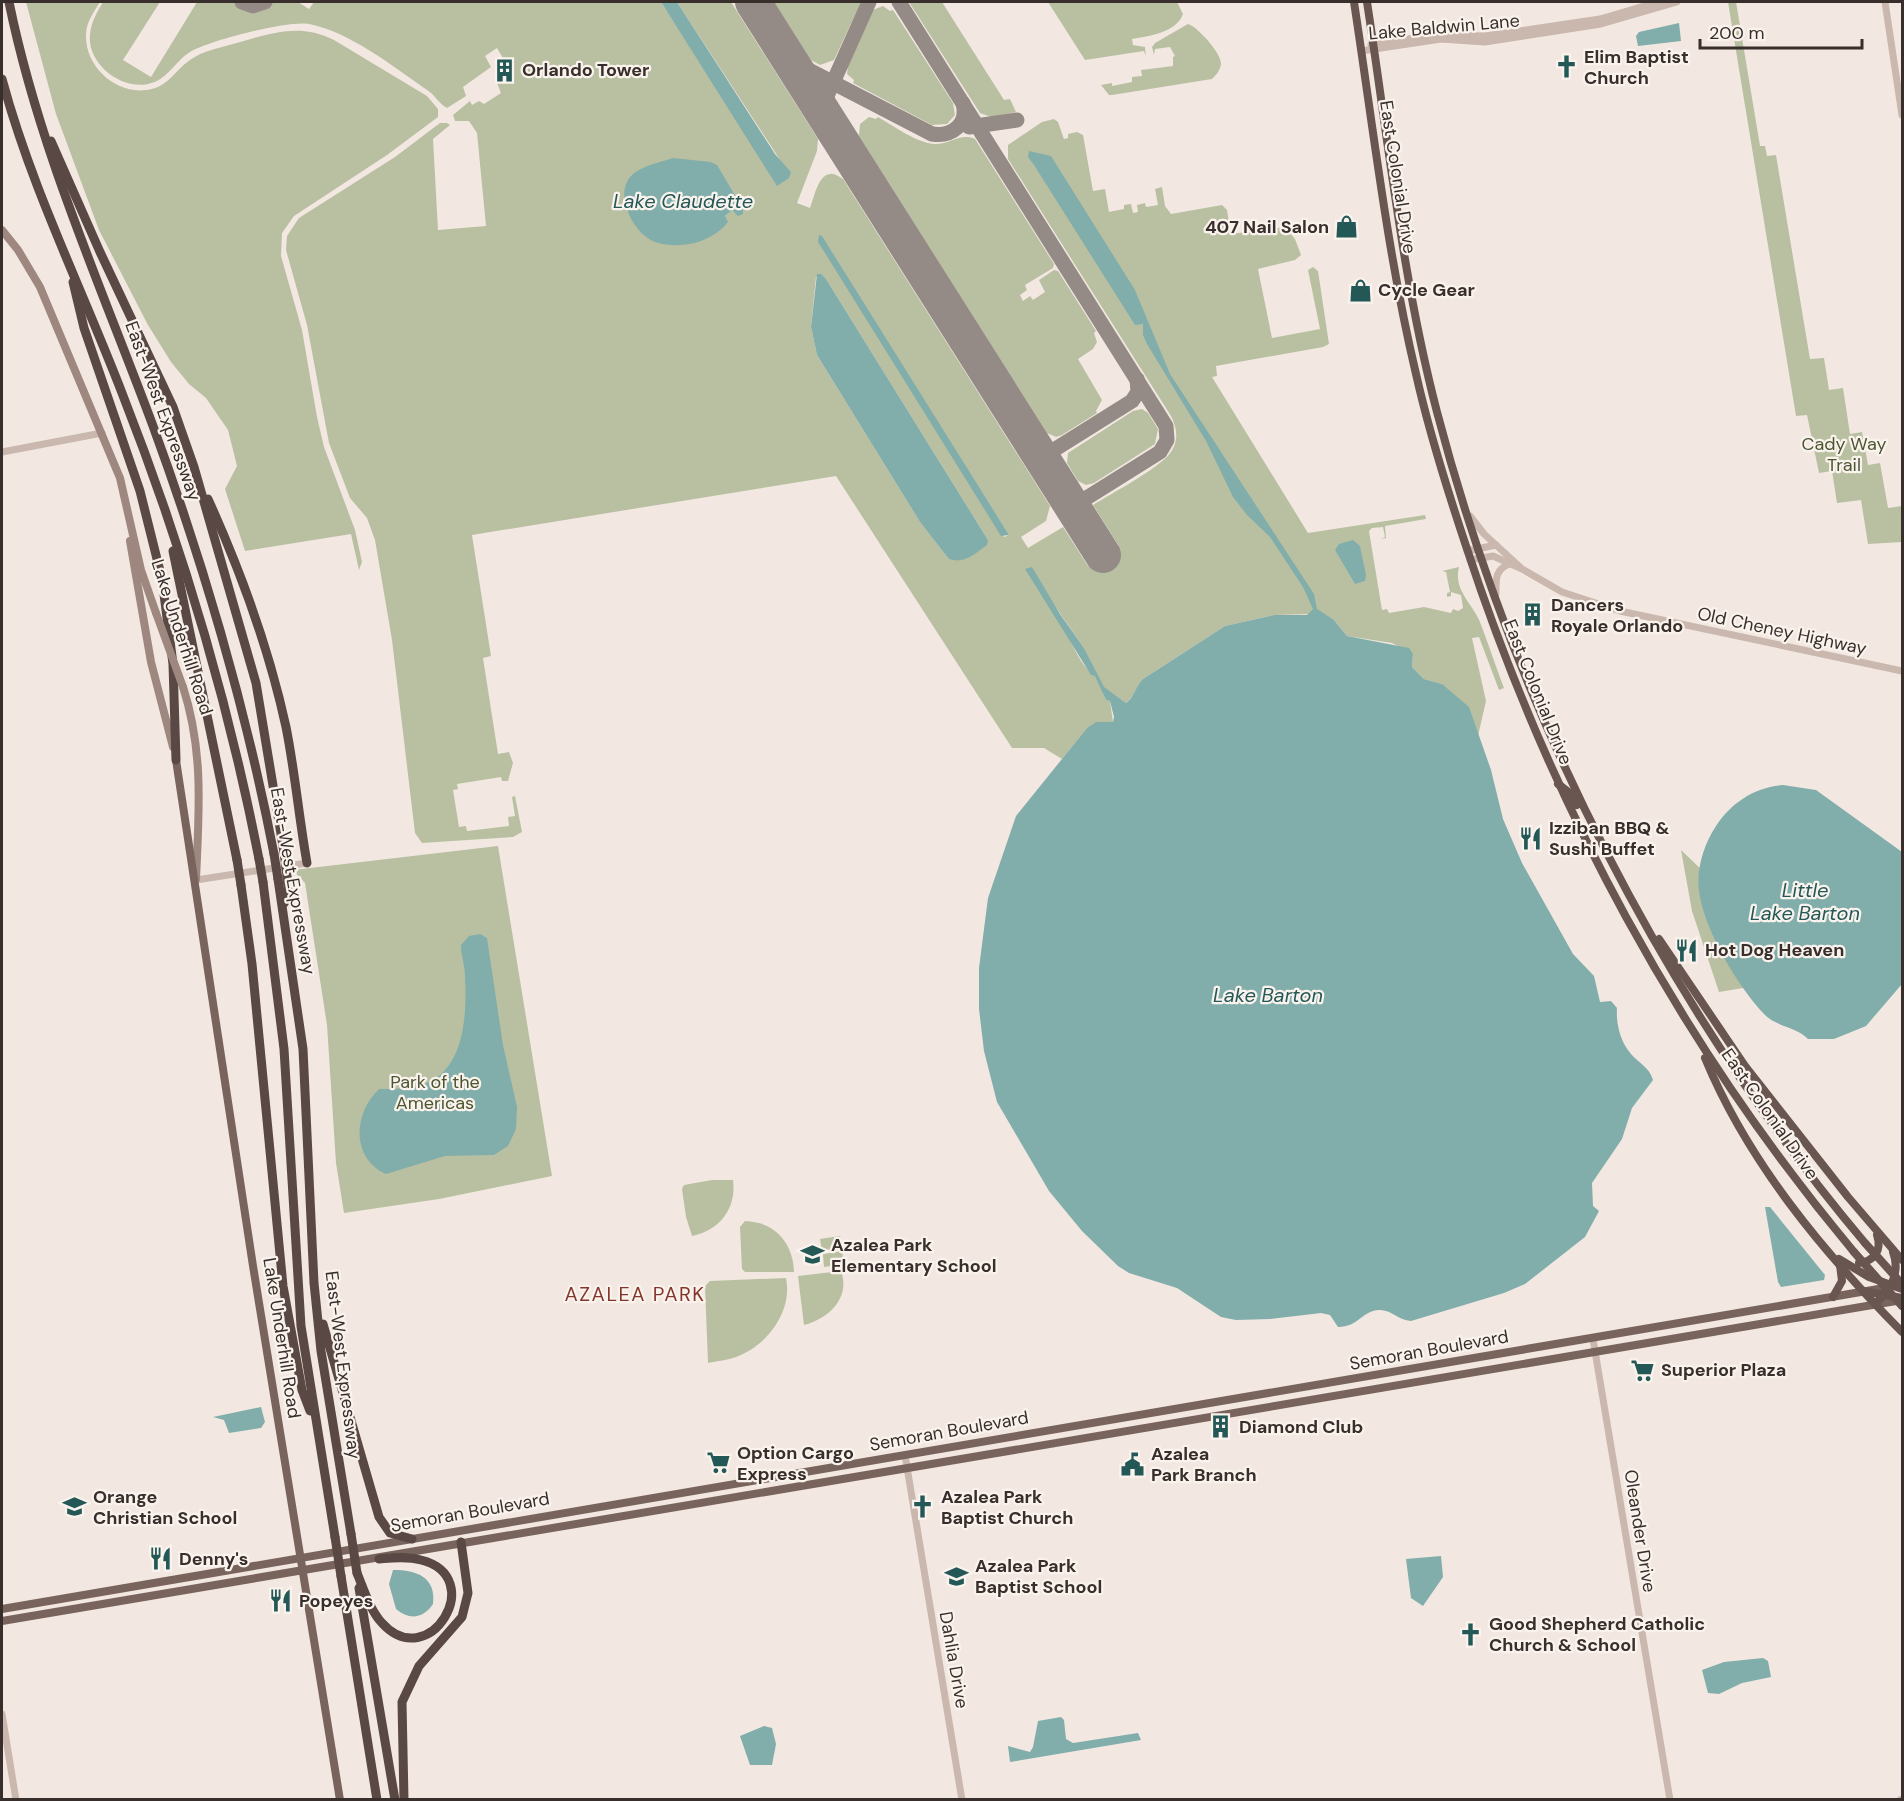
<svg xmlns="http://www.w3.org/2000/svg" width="1904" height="1801" font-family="'DM Sans',sans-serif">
  <rect width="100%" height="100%" fill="#f2e8e1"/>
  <g fill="#b9c0a1" fill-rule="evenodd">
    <path d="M 26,2 L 100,2 C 94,12 86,22 86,35 C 85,66 115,94 146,90 C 168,88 174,71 190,60 C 202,51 219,48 233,44 C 269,34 299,22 334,40 L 427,96 L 438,109 L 438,117 L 387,155 L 294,216 L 282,233 L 281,256 L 302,330 L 317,417 L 324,447 L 355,530 L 362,562 L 359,570 L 351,534 L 245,551 L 225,489 L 237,466 L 228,430 L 206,398 L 189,384 L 171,362 L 148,325 L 99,230 L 56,114 Z"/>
    <path d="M 103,2 L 160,2 L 123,60 L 151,77 L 197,2 L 233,2 L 256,11 L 266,7 L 272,2 L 298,2 L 309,9 L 314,2 L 661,2 L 778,185 L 786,169 L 677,2 L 731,2 L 818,139 L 817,151 L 797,203 L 810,208 C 814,198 818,175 830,174 C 835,173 839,177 843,179 L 1050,506 L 1046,521 L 1021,537 L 1028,548 L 1063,527 L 1088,566 L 1119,546 L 1093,505 C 1112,493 1160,468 1171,452 C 1179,440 1177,428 1171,416 L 1008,159 L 1008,145 L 1042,122 L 1054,119 L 1058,122 L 1064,139 L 1068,138 L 1068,134 L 1077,132 L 1083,135 L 1093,191 L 1105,189 L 1109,212 L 1124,209 L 1124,205 L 1131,204 L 1133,213 L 1138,212 L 1137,205 L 1145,203 L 1146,207 L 1158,205 L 1155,189 L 1162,187 L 1165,206 L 1171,214 L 1222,205 L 1227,210 L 1231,234 L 1285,227 L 1295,239 L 1301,255 L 1295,260 L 1258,269 L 1272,338 L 1320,329 L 1308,270 L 1313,267 L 1318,271 L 1329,344 L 1323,347 L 1216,366 L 1217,376 L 1212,377 L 1308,533 L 1425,515 L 1426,519 L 1385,526 L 1386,538 L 1381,539 L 1385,537 L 1383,527 L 1372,528 L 1369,531 L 1382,610 L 1387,609 L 1389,613 L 1424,607 L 1451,613 L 1453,609 L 1458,611 L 1463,608 L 1461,595 L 1451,592 L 1451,596 L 1447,597 L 1447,593 L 1450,592 L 1446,572 L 1442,571 L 1459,567 C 1453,590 1473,604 1480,622 C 1489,646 1495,664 1504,688 L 1499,690 L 1479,637 L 1472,638 L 1486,701 L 1478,736 L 1442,684 L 1424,679 L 1412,667 L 1413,654 L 1392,643 L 1347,636 L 1334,620 L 1315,614 L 1274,615 L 1225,626 L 1143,679 C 1136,687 1134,697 1126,703 L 1103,687 L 1084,648 L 1053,603 C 1062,620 1079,669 1096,676 L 1106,700 L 1110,701 L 1113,722 L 1087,728 L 1062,759 L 1044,748 L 1012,748 L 836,476 L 472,535 L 491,656 L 483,658 L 498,754 L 509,752 L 513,763 L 508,781 L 502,781 L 501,777 L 457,784 L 458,789 L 453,790 L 459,827 L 466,826 L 467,831 L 509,826 L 508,817 L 515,816 L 512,797 L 515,796 L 522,832 L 513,837 L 422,843 L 415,833 L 392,640 L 375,540 L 367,518 L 350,498 L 329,443 L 307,325 L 286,250 L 287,236 L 299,218 L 395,157 L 440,123 L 447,123 L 450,125 L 433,139 L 438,230 L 486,226 L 477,133 L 469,121 L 455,121 L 453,115 L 470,101 L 472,105 L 479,101 L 484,104 L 501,93 L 497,83 L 511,72 L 497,48 L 485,56 L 491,67 L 463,87 L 466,96 L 447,108 C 439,104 435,95 427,90 C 394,67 348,31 309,24 C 288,20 208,41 190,52 C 174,62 168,80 148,84 C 120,90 87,63 90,35 C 91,22 97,12 103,2 ZM 711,162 L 717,166 L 743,207 L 732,209 L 725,216 ZM 819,235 L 1009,535 L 1004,537 ZM 816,277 L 826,279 L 988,540 L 948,558 L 920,522 L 817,355 L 811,327 Z"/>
    <polygon points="774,2 861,2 834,60 820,65 811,60"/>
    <polygon points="909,2 942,2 1004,100 1010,99 1016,112 991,117 980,113"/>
    <path d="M 1048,2 L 1177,2 L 1183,14 C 1176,33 1149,36 1132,39 L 1133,45 L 1145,47 L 1146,56 L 1144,51 L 1085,60 Z"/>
    <polygon points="1728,2 1736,2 1760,146 1765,146 1767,156 1776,155 1810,359 1824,358 1829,390 1843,388 1850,434 1862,432 1868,465 1880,463 1888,508 1902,506 1902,542 1868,544 1861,500 1837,503 1832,471 1819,473 1807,415 1796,416"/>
    <polygon points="883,6 890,11 893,10 953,103 955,115 947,124 932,125 853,83 854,80 847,74 848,66 873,10"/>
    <path d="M 1188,24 C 1197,26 1222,54 1221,64 C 1220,71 1216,75 1212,79 L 1112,95 L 1109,95 L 1101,85 L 1112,83 L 1112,86 L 1132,82 L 1132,77 L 1142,76 L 1141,70 L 1173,66 L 1173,57 L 1175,56 L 1170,47 L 1155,49 L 1154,55 L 1152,47 L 1155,43 Z"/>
    <path d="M 869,117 L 876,119 L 878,117 C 894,126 915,142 934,144 C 949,145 961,132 975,139 L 1054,264 L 1053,268 L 1025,285 L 1027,290 L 1020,295 L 1023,301 L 1030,296 L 1033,300 L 1045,292 L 1039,280 L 1054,270 L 1058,271 L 1096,331 L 1094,333 L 1097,342 L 1093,349 L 1078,359 L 1102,400 L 1096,411 L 1097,413 L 1062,435 L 1056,437 L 1047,433 L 859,136 L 860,124 Z"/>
    <polygon points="1142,409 1148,413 1158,429 1155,444 1094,483 1086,485 1078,481 1067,463 1068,453 1133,411"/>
    <polygon points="498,846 552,1176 439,1199 344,1213 336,1163 327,1025 305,883 293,870"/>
    <polygon points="1681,850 1756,922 1773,983 1719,992 1692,911"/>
    <path d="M 712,1180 L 733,1180 C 737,1208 719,1231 692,1236 L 686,1217 L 682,1189 L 684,1185 Z"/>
    <path d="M 745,1221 C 775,1222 793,1243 794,1272 L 745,1272 L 742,1269 L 740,1227 Z"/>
    <polygon points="840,1236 842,1248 822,1251 820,1239"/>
    <polygon points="842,1251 844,1264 824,1267 823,1254"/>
    <path d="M 841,1271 C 851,1298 828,1319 804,1325 L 798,1276 Z"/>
    <path d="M 786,1278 C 793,1311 767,1346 736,1357 C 728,1360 717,1361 708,1363 L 705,1286 L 710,1281 Z"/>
  </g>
  <g fill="#81adab">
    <polygon points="661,2 677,2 775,154 791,172 789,178 777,186"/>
    <polygon points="1679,23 1681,41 1638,46 1636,36 1639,32"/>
    <path d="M 1029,151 L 1051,156 L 1135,290 L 1170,374 L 1314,594 L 1317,609 L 1334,620 L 1347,636 L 1409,648 L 1413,654 L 1412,667 L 1424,679 L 1442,684 L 1469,707 L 1491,770 L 1503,819 L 1522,863 L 1573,954 L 1594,976 L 1600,1002 L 1611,1001 L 1617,1008 C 1616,1024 1620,1041 1631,1054 C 1640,1064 1649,1067 1653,1080 L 1632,1108 L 1622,1139 L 1592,1183 L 1593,1206 L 1599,1211 L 1585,1237 L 1525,1284 L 1504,1293 L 1411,1321 C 1398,1320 1391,1309 1378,1310 C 1361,1312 1358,1327 1338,1327 L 1330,1315 L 1321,1313 L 1270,1319 L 1236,1320 L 1221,1317 L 1177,1288 L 1129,1273 L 1118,1266 L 1082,1231 L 1049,1191 L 997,1102 L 984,1051 L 979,1009 L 979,968 L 988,898 L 1016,816 L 1087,728 L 1096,722 L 1113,722 L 1114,717 L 1110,701 L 1106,700 L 1095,676 L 1091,675 L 1025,569 L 1032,567 L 1060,614 L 1084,648 L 1104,687 L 1126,703 C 1134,698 1135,687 1143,679 L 1225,626 L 1274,615 L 1307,615 L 1313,609 L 1303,587 L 1270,537 L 1247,515 L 1233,497 L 1206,441 L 1147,344 L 1143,335 L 1143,324 L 1135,325 L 1034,165 L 1028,157 Z"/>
    <path d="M 673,158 L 711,162 L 717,165 L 743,208 L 743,214 L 738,216 L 732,210 L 725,216 L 728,222 C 712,243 680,250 655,242 C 635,235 616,199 628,180 C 637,166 659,163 673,158 Z"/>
    <polygon points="819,235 822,236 1009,535 1001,536 825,253 818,242"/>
    <path d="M 817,274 L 821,274 L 826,279 L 988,540 L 987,545 C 976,553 962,566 948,558 L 920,522 L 817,355 L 811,327 Z"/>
    <polygon points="1353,540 1360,546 1366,575 1365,581 1355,584 1335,550 1339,544"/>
    <path d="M 1783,785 L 1816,790 L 1902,852 L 1902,984 L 1866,1026 L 1834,1039 L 1808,1039 C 1797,1027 1777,1027 1765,1015 C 1738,987 1704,930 1699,891 C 1696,869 1704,844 1716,826 C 1731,803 1755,787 1783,785 Z"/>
    <path d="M 480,934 L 487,938 L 503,1045 L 517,1107 L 516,1129 L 508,1146 L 494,1155 L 445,1156 L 386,1174 C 351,1158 353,1114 379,1089 C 393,1089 408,1089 421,1085 C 465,1073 467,1014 465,977 C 465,966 461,956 461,945 L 469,936 Z"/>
    <polygon points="1765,1207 1770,1207 1825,1275 1824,1280 1781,1287 1778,1282"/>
    <polygon points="261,1407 265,1422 261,1428 229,1433 224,1420 213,1417"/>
    <polygon points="1441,1556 1443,1577 1423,1606 1411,1598 1406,1559"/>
    <path d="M 393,1570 C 417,1570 436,1577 433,1604 C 423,1619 409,1620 396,1609 L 389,1584 Z"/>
    <polygon points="1763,1658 1768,1661 1771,1677 1742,1683 1719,1694 1708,1693 1702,1670 1724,1662"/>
    <polygon points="1061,1717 1064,1720 1066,1739 1073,1743 1138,1733 1141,1740 1010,1762 1008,1746 1030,1752 1033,1747 1038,1721"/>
    <polygon points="764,1726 772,1728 776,1744 772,1765 750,1765 740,1736"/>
  </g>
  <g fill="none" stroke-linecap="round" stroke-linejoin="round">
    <g stroke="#958b86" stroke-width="15">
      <polyline points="242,2 253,6 265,2"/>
      <polyline points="899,2 1166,426 1167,440 1160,452 1072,507"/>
      <path d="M 783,50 L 799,65 L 932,134 C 952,137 969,124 963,103"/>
      <polyline points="969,127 1017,120"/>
      <polyline points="833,128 826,112 827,96 869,2"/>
      <polyline points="1041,458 1132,401 1138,392 1137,379"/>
    </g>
    <polyline stroke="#958b86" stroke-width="36" points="753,2 1103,555"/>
    <g stroke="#cab7ad" stroke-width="7">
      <polyline points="1885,2 1902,115"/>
      <polyline points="1371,45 1432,35 1485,36 1600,19 1658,2"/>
      <polyline points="1361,51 1441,39 1485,42 1601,24 1677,2"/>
      <polyline points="2,452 102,433"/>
      <polyline points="1470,516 1484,534 1520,567"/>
      <polyline points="1467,551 1496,545"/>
      <polyline points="1470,560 1493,556 1522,569 1562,592 1620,611 1902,671"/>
      <path d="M 1496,593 C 1496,579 1495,570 1509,564"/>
      <polyline points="196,880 307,863"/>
      <polyline points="1593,1339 1670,1800"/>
      <polyline points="905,1455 962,1800"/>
      <polyline points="2,1714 16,1800"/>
      <polyline points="1900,1800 1902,1799"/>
    </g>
    <g stroke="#9d877e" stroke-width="8">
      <polyline points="2,230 18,250 40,287 120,478 141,570 156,613"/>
      <polyline points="130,541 151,662 173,747"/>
      <path d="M 183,687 C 204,752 199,811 196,879"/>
    </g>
    <g stroke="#79645d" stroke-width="8">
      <polyline points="176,760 253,1266 340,1800"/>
      <polyline points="2,1609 1890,1287"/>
      <polyline points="2,1621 1902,1300"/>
    </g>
    <g stroke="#695650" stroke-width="8">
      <path d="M 1354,2 C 1373,126 1387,252 1416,374 C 1429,432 1447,489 1466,546 C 1550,803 1680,1044 1854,1252"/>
      <path d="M 1367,2 C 1388,138 1402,278 1437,412 C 1515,710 1666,1007 1865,1243"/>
      <polyline points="1558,784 1571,794 1577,805"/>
      <polyline points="1659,939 1745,1066 1848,1197 1902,1260"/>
      <path d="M 1705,1058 C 1748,1162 1823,1252 1902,1332"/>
      <polyline points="1839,1259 1869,1277 1902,1289"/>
      <path d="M 1859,1263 C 1875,1261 1882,1250 1877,1235"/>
      <polyline points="1863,1291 1902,1298"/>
      <polyline points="1833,1297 1842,1281 1840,1265"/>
      <path d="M 1875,1304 C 1890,1290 1901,1274 1893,1252"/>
    </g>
    <g stroke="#594843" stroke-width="9">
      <path d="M 9,2 C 39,149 101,286 153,426 C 204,565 246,709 274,854"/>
      <path d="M 2,79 C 31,187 82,289 122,393 C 181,543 228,700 259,859"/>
      <polyline points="51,141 100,252 173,407 194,467 256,683 284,852"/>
      <polyline points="73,282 84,328 140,491 162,579 173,664 176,760"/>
      <path d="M 208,499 C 241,572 269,649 286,727 C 295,772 299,818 307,863"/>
      <polyline points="173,551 237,860"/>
      <polyline points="278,879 303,1049 314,1283 321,1351 351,1534"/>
      <polyline points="263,882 284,1049 301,1326 335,1537"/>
      <polyline points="241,885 252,964 283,1286 302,1390 310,1411"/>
      <polyline points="283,904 289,898 287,877"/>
      <polyline points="323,1324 379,1517 390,1533 412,1539"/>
      <path d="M 357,1573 C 364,1590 370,1610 382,1623 C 429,1675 489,1577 421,1560 C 407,1556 392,1558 379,1559"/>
      <polyline points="341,1576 377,1800"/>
      <polyline points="359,1588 395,1800"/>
      <polyline points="404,1800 402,1702 419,1666 462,1617 468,1593 461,1542"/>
    </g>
    <polyline stroke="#9d877e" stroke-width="8" points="156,613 183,687"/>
    <g stroke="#695650" stroke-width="8">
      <polyline points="1865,1243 1902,1284"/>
      <polyline points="1854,1252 1902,1306"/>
    </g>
    <g stroke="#594843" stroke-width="9">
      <polyline points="284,852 287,877"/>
      <polyline points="274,854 278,879"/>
      <polyline points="259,859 263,882"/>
      <polyline points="237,860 241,885"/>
      <polyline points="351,1534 357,1573"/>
      <polyline points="335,1537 341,1576"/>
    </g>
  </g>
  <defs>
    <symbol id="church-bare" viewBox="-9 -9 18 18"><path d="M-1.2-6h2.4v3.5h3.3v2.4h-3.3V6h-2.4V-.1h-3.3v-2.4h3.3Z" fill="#235857" stroke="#faf3ed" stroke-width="2.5" paint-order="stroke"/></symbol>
    <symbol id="building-bare" viewBox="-9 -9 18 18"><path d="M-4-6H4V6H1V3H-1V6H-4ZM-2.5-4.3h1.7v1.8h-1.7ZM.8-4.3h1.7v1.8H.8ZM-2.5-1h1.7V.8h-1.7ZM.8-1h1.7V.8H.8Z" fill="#235857" stroke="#faf3ed" stroke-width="2.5" paint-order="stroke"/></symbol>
    <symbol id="shop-bare" viewBox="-9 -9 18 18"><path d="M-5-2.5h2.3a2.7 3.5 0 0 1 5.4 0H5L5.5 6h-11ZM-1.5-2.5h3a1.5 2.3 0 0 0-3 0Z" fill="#235857" stroke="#faf3ed" stroke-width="2.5" paint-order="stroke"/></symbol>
    <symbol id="restaurant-bare" viewBox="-9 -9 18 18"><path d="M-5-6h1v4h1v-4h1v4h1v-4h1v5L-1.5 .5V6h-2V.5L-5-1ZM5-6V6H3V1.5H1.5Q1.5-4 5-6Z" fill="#235857" stroke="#faf3ed" stroke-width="2.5" paint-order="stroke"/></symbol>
    <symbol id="school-bare" viewBox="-9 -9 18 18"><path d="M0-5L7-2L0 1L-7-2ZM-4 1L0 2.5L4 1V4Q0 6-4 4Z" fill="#235857" stroke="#faf3ed" stroke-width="2.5" paint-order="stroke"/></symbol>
    <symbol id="supermarket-bare" viewBox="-9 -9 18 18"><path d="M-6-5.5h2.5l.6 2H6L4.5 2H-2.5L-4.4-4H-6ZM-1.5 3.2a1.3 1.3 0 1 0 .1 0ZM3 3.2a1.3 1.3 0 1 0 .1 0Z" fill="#235857" stroke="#faf3ed" stroke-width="2.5" paint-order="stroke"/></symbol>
    <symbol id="civic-bare" viewBox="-9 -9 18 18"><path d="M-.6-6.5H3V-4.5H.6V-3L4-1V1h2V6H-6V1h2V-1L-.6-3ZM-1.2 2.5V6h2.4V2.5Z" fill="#235857" stroke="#faf3ed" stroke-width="2.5" paint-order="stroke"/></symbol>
  </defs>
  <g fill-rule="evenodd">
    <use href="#church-bare" x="1550" y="50" width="33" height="33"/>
    <use href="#building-bare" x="488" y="54" width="33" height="33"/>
    <use href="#shop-bare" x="1330" y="210" width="33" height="33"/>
    <use href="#shop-bare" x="1344" y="274" width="33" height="33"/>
    <use href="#building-bare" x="1516" y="598" width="33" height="33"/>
    <use href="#restaurant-bare" x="1514" y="822" width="33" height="33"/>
    <use href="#restaurant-bare" x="1670" y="934" width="33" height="33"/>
    <use href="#school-bare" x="796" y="1238" width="33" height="33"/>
    <use href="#supermarket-bare" x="1626" y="1354" width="33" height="33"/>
    <use href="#building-bare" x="1204" y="1410" width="33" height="33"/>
    <use href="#supermarket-bare" x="702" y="1446" width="33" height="33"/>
    <use href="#civic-bare" x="1116" y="1448" width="33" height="33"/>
    <use href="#school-bare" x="58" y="1490" width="33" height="33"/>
    <use href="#church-bare" x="906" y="1490" width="33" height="33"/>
    <use href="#restaurant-bare" x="144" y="1542" width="33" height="33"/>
    <use href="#school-bare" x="940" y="1560" width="33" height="33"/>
    <use href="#restaurant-bare" x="264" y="1584" width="33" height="33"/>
    <use href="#church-bare" x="1454" y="1618" width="33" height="33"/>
  </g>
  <g text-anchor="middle" stroke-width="4.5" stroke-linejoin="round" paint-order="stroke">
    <g font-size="18" fill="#382e2b" stroke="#faf3ed">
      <text transform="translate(1444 27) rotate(-5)" y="6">Lake Baldwin Lane</text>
      <text transform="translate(1398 177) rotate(81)" y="6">East Colonial Drive</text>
      <text transform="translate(163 411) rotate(70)" y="6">East-West Expressway</text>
      <text transform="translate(1782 631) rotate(12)" y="6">Old Cheney Highway</text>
      <text transform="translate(182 637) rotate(72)" y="6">Lake Underhill Road</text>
      <text transform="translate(1538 692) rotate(68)" y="6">East Colonial Drive</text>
      <text transform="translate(293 881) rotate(80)" y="6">East-West Expressway</text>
      <text transform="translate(1770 1114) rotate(55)" y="6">East Colonial Drive</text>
      <text transform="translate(282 1338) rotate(81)" y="6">Lake Underhill Road</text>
      <text transform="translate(1429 1350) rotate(-10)" y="6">Semoran Boulevard</text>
      <text transform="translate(343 1365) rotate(83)" y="6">East-West Expressway</text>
      <text transform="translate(949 1431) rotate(-10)" y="6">Semoran Boulevard</text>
      <text transform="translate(470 1512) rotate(-10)" y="6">Semoran Boulevard</text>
      <text transform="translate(1640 1531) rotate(81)" y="6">Oleander Drive</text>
      <text transform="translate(954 1660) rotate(80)" y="6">Dahlia Drive</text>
    </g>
    <g font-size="18" font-weight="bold" fill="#382e2b" stroke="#faf3ed" text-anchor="start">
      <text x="1584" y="63">Elim Baptist<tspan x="1584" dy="21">Church</tspan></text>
      <text x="522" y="76">Orlando Tower</text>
      <text x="1329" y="233" text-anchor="end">407 Nail Salon</text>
      <text x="1378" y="296">Cycle Gear</text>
      <text x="1551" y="611">Dancers<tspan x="1551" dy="21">Royale Orlando</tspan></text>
      <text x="1549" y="834">Izziban BBQ &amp;<tspan x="1549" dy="21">Sushi Buffet</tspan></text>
      <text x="1705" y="956">Hot Dog Heaven</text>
      <text x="831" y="1251">Azalea Park<tspan x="831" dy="21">Elementary School</tspan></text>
      <text x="1661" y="1376">Superior Plaza</text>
      <text x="1239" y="1433">Diamond Club</text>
      <text x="737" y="1459">Option Cargo<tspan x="737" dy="21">Express</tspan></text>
      <text x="1151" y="1460">Azalea<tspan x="1151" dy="21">Park Branch</tspan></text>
      <text x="93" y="1503">Orange<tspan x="93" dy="21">Christian School</tspan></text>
      <text x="941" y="1503">Azalea Park<tspan x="941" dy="21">Baptist Church</tspan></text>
      <text x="179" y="1565">Denny's</text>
      <text x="975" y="1572">Azalea Park<tspan x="975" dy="21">Baptist School</tspan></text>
      <text x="299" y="1607">Popeyes</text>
      <text x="1489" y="1630">Good Shepherd Catholic<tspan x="1489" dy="21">Church &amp; School</tspan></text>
    </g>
    <g font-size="18" fill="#4b5530" stroke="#faf3ed">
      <text x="1844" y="450">Cady Way<tspan x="1844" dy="21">Trail</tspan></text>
      <text x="435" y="1088">Park of the<tspan x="435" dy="21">Americas</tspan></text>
    </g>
    <g font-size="20" font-style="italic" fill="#235857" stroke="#faf3ed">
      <text x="683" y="208">Lake Claudette</text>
      <text x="1805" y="897">Little<tspan x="1805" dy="23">Lake Barton</tspan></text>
      <text x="1268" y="1002">Lake Barton</text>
    </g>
    <g font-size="20" letter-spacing="1.5" fill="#833629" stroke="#faf3ed">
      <text x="635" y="1301">AZALEA PARK</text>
    </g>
  </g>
  <rect width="1904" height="1801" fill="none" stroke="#382e2b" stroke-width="6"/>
  <path d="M1700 39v9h162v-9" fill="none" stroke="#382e2b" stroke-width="3"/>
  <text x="1709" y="39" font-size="18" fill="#382e2b" stroke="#faf3ed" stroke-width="4.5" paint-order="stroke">200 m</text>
</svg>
